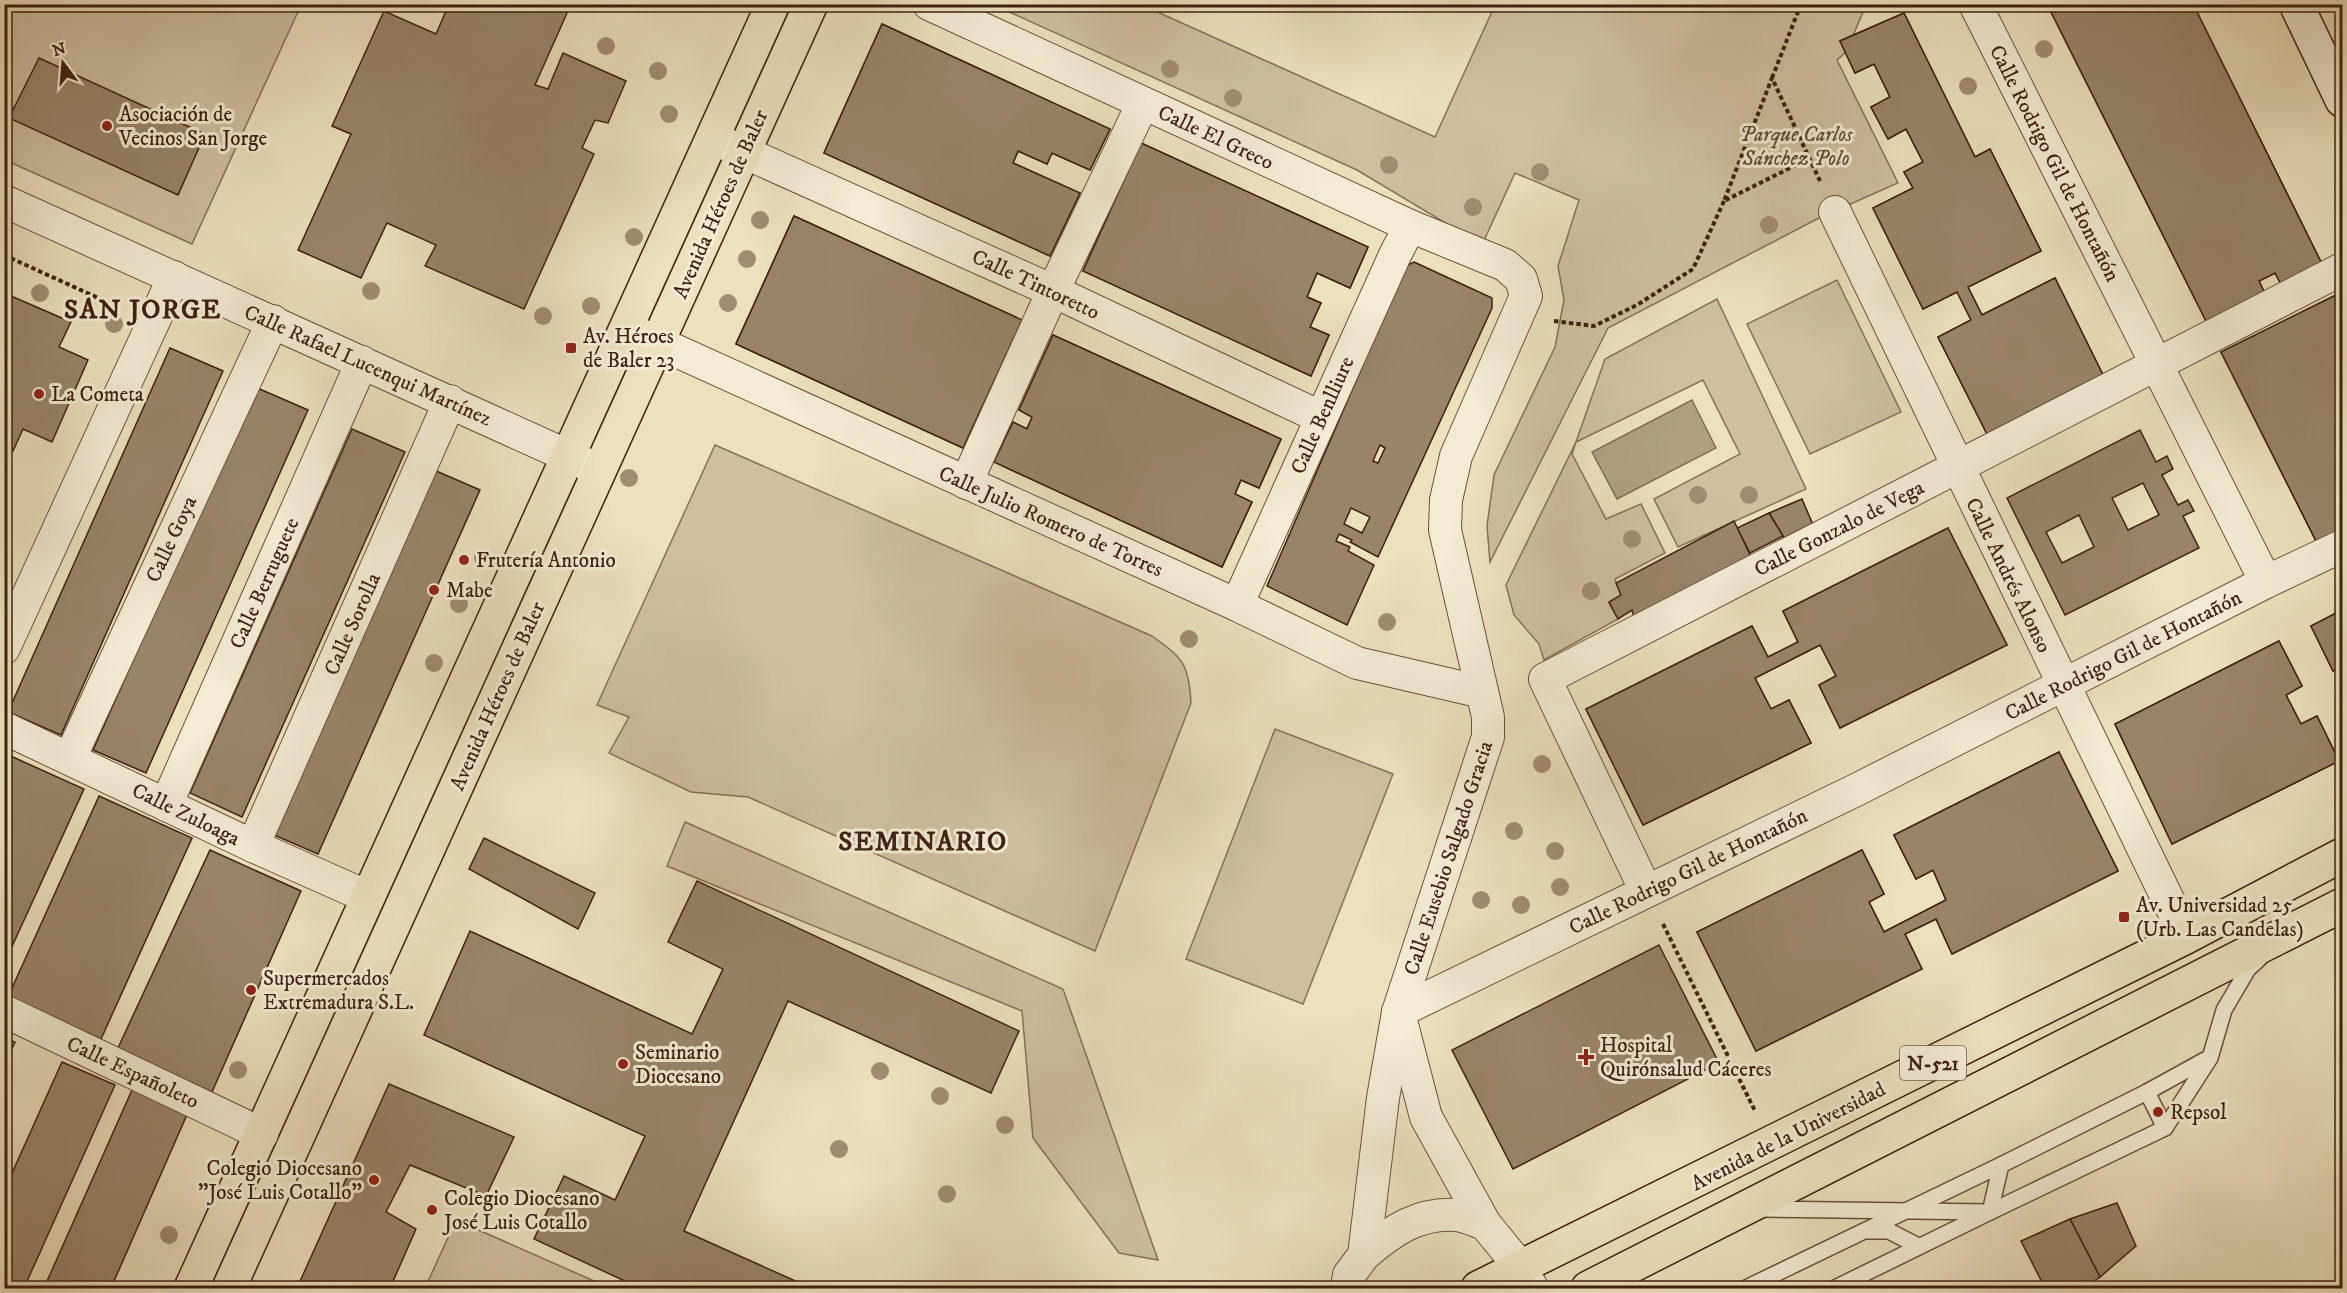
<svg xmlns="http://www.w3.org/2000/svg" width="2347" height="1293" font-family="'IM FELL DW Pica',serif">
  <rect width="100%" height="100%" fill="#ece0bd"/>
  <filter id="stains"><feTurbulence type="fractalNoise" baseFrequency=".00333" numOctaves="4"/><feColorMatrix values="0 0 0 0 .2 0 0 0 0 .09 0 0 0 0 .02 0 0 0 .5 -.17"/></filter>
  <radialGradient id="worn" r=".72"><stop offset=".6" stop-color="#630" stop-opacity="0"/><stop offset="1" stop-color="#630" stop-opacity=".3"/></radialGradient>
  <g fill="#cfbfa0" stroke="#877058" stroke-width="1.5">
    <polygon points="5,5 301,5 192,244 5,160"/>
    <polygon points="994,5 1142,5 1435,137 1495,5 1866,5 1846,52 1837,60 1898,183 1819,218 1608,328 1490,562 1487,526 1494,475 1555,347 1564,300 1558,266 1579,200 1515,173 1482,245 1357,170"/>
    <polygon points="1837,280 1901,412 1810,454 1747,324"/>
    <polygon points="1717,299 1806,489 1678,547 1654,499 1740,454 1703,380 1576,442 1572,454 1606,519 1641,504 1665,553 1615,579 1621,595 1609,603 1618,619 1544,660 1539,644 1514,615 1506,585 1576,442 1605,359"/>
    <path d="M 715,445 L 1152,636 C 1183,658 1189,664 1191,703 L 1095,951 L 748,797 L 691,792 L 609,753 L 629,717 L 597,705 Z"/>
    <polygon points="1275,729 1393,774 1303,1004 1186,959"/>
    <polygon points="685,822 1063,989 1158,1260 1119,1253 1033,1138 1022,1011 667,866"/>
    <polygon points="456,1220 610,1288 425,1288"/>
  </g>
  <polygon fill="#b19f82" stroke="#836c54" stroke-width="1.5" points="1692,400 1716,448 1617,499 1592,452"/>
  <g fill="#99846a" stroke="#3f2010" stroke-width="1.5" fill-rule="evenodd">
    <polygon points="449,4 571,4 535,85 548,89 563,53 626,81 608,123 595,120 582,148 594,154 524,309 425,266 436,245 387,223 361,278 298,250 351,134 332,126 384,11 436,34"/>
    <path d="M 2047,4 L 2193,4 L 2325,270 L 2284,290 L 2275,273 L 2259,281 L 2268,300 L 2210,329 ZM 2151,25 L 2159,41 L 2143,50 L 2135,33 ZM 2184,91 L 2192,107 L 2176,115 L 2168,99 ZM 2203,144 L 2211,161 L 2218,157 L 2225,174 L 2194,190 L 2185,174 L 2193,170 L 2185,153 ZM 2242,206 L 2258,239 L 2226,255 L 2210,223 Z"/>
    <polygon points="2047,4 2193,4 2325,270 2284,290 2275,273 2259,281 2268,300 2210,329"/>
    <path d="M 1904,13 L 1975,157 L 1990,149 L 2041,251 L 1968,287 L 1982,315 L 2055,278 L 2105,379 L 1989,438 L 1938,337 L 1971,320 L 1957,292 L 1923,309 L 1873,208 L 1913,188 L 1904,172 L 1923,162 L 1906,129 L 1888,139 L 1871,107 L 1890,97 L 1874,64 L 1855,73 L 1840,41 ZM 1955,190 L 1969,219 L 1940,233 L 1927,204 ZM 2038,350 L 2054,383 L 2021,399 L 2005,366 Z"/>
    <polygon points="1904,13 1975,157 1990,149 2041,251 1968,287 1982,315 2055,278 2105,379 1989,438 1938,337 1971,320 1957,292 1923,309 1873,208 1913,188 1904,172 1923,162 1906,129 1888,139 1871,107 1890,97 1874,64 1855,73 1840,41"/>
    <path d="M 882,24 L 1110,129 L 1090,170 L 1052,153 L 1047,164 L 1018,151 L 1013,163 L 1080,193 L 1050,256 L 824,153 ZM 903,84 L 940,101 L 938,108 L 900,91 ZM 926,132 L 939,139 L 932,154 L 919,147 ZM 988,138 L 1009,147 L 1004,159 L 982,149 Z"/>
    <polygon points="882,24 1110,129 1090,170 1052,153 1047,164 1018,151 1013,163 1080,193 1050,256 824,153"/>
    <polygon points="39,58 205,134 178,195 9,118"/>
    <path d="M 1141,143 L 1368,247 L 1350,288 L 1317,273 L 1307,297 L 1321,303 L 1310,327 L 1329,335 L 1311,376 L 1083,271 ZM 1182,213 L 1199,221 L 1193,236 L 1176,228 ZM 1126,216 L 1134,220 L 1125,242 L 1116,238 ZM 1171,236 L 1209,253 L 1199,276 L 1161,259 ZM 1261,251 L 1273,256 L 1269,265 L 1257,260 ZM 1283,256 L 1302,265 L 1291,290 L 1279,284 L 1284,274 L 1275,270 Z"/>
    <polygon points="1141,143 1368,247 1350,288 1317,273 1307,297 1321,303 1310,327 1329,335 1311,376 1083,271"/>
    <path d="M 794,216 L 1022,320 L 963,448 L 736,344 ZM 805,281 L 812,284 L 806,299 L 798,296 ZM 838,285 L 853,292 L 847,304 L 839,301 L 837,306 L 830,303 ZM 827,308 L 857,322 L 847,346 L 816,331 ZM 889,309 L 948,337 L 945,345 L 923,335 L 916,349 L 880,333 ZM 908,366 L 925,375 L 922,379 L 906,372 ZM 947,380 L 964,388 L 957,404 L 940,395 Z"/>
    <polygon points="794,216 1022,320 963,448 736,344"/>
    <path d="M 1414,262 L 1492,298 L 1492,308 L 1378,557 L 1350,542 L 1352,540 L 1339,534 L 1336,541 L 1350,547 L 1348,551 L 1374,565 L 1347,625 L 1267,586 L 1406,266 ZM 1380,445 L 1385,448 L 1378,463 L 1373,461 ZM 1351,508 L 1370,517 L 1362,533 L 1344,524 Z"/>
    <polygon points="4,293 71,322 59,347 88,360 52,442 23,429 13,451 4,447"/>
    <path d="M 2338,294 L 2342,303 L 2342,409 L 2336,397 L 2305,414 L 2321,446 L 2342,435 L 2342,540 L 2321,551 L 2221,352 ZM 2304,333 L 2321,366 L 2289,382 L 2273,349 Z"/>
    <polygon points="2338,294 2342,303 2342,540 2321,551 2221,352"/>
    <path d="M 1053,335 L 1281,439 L 1259,488 L 1241,480 L 1235,494 L 1252,502 L 1222,567 L 994,462 L 1013,422 L 1027,429 L 1032,417 L 1019,410 ZM 1139,421 L 1149,426 L 1143,439 L 1133,434 ZM 1079,423 L 1092,429 L 1081,453 L 1069,447 ZM 1110,437 L 1123,443 L 1113,467 L 1100,461 ZM 1172,437 L 1182,441 L 1177,452 L 1167,448 ZM 1149,466 L 1172,477 L 1166,490 L 1143,480 ZM 1184,471 L 1191,474 L 1181,497 L 1174,494 Z"/>
    <polygon points="1053,335 1281,439 1259,488 1241,480 1235,494 1252,502 1222,567 994,462 1013,422 1027,429 1032,417 1019,410"/>
    <polygon points="170,348 223,371 61,735 8,712"/>
    <polygon points="255,387 308,410 146,773 93,750"/>
    <polygon points="352,429 405,452 242,817 190,793"/>
    <path d="M 2140,430 L 2156,462 L 2167,456 L 2173,469 L 2162,475 L 2178,505 L 2188,500 L 2194,511 L 2183,516 L 2199,548 L 2065,615 L 2007,498 ZM 2143,483 L 2159,515 L 2128,530 L 2112,498 ZM 2079,515 L 2094,547 L 2062,563 L 2046,532 Z"/>
    <polygon points="427,467 480,490 318,854 265,831"/>
    <polygon points="1802,499 1814,527 1783,543 1783,536 1769,513"/>
    <polygon points="1769,513 1783,536 1750,553 1737,528"/>
    <polygon points="1734,521 1752,559 1634,617 1632,610 1618,619 1609,602 1621,595 1616,583"/>
    <path d="M 1948,528 L 2007,645 L 1840,728 L 1819,685 L 1836,676 L 1820,645 L 1755,678 L 1771,709 L 1789,700 L 1811,743 L 1643,825 L 1586,709 L 1752,626 L 1768,657 L 1798,642 L 1783,611 ZM 1951,580 L 1966,611 L 1934,627 L 1919,596 ZM 1886,613 L 1901,644 L 1870,660 L 1854,628 ZM 1721,694 L 1737,725 L 1706,741 L 1690,710 ZM 1656,726 L 1672,758 L 1640,774 L 1624,743 Z"/>
    <polygon points="1948,528 2007,645 1840,728 1819,685 1836,676 1820,645 1755,678 1771,709 1789,700 1811,743 1643,825 1586,709 1752,626 1768,657 1798,642 1783,611"/>
    <polygon points="2342,610 2342,666 2333,671 2311,626"/>
    <polygon points="2342,610 2342,666 2333,671 2311,626"/>
    <path d="M 2279,641 L 2302,686 L 2286,695 L 2301,724 L 2317,716 L 2339,761 L 2172,844 L 2115,724 ZM 2251,712 L 2266,741 L 2236,757 L 2220,727 ZM 2186,744 L 2201,773 L 2170,789 L 2155,759 Z"/>
    <polygon points="2279,641 2302,686 2286,695 2301,724 2317,716 2339,761 2172,844 2115,724"/>
    <path d="M 2059,752 L 2118,871 L 1952,954 L 1936,919 L 1905,934 L 1922,969 L 1756,1051 L 1697,932 L 1862,850 L 1884,894 L 1869,902 L 1884,932 L 1946,900 L 1933,870 L 1916,879 L 1894,835 ZM 2063,805 L 2078,835 L 2047,850 L 2033,820 ZM 1998,838 L 2012,868 L 1982,883 L 1967,853 ZM 1833,920 L 1848,949 L 1817,965 L 1803,935 ZM 1768,953 L 1783,982 L 1752,997 L 1738,967 Z"/>
    <polygon points="2059,752 2118,871 1952,954 1936,919 1905,934 1922,969 1756,1051 1697,932 1862,850 1884,894 1869,902 1884,932 1946,900 1933,870 1916,879 1894,835"/>
    <polygon points="4,753 84,789 4,964"/>
    <polygon points="99,796 192,838 101,1039 8,997"/>
    <polygon points="484,838 595,893 578,929 469,869"/>
    <polygon points="210,850 301,891 212,1092 117,1050"/>
    <polygon points="697,881 1019,1031 991,1093 788,1001 684,1231 811,1288 640,1288 534,1239 564,1176 615,1200 645,1136 424,1035 470,931 692,1034 723,969 668,942"/>
    <polygon points="1659,945 1719,1063 1513,1169 1452,1050"/>
    <polygon points="4,1037 15,1042 4,1066"/>
    <polygon points="62,1062 115,1085 24,1288 4,1288 4,1191"/>
    <polygon points="136,1081 193,1101 111,1288 44,1288"/>
    <polygon points="389,1084 514,1137 486,1196 410,1165 386,1212 416,1229 390,1288 297,1288"/>
    <polygon points="2117,1203 2136,1246 2100,1277 2070,1219"/>
    <polygon points="2070,1219 2100,1277 2084,1288 2045,1288 2021,1241"/>
  </g>
  <g fill="none" stroke-linecap="round" stroke-linejoin="round">
    <defs>
      <g id="lane">
        <polyline points="2147,1092 2205,1060"/>
        <polyline points="1760,1209 1990,1212 2165,1128 2210,1058 2224,1010 2248,969 2260,958"/>
        <polyline points="1868,1231 1889,1231 1918,1246"/>
        <polyline points="1746,1288 2001,1165"/>
        <polyline points="1835,1288 1990,1212 2001,1165 2147,1092 2165,1128"/>
      </g>
      <g id="street">
        <polyline points="929,4 1410,226 1505,265 1521,279 1526,296 1456,456 1446,500 1445,530 1488,717 1488,737 1398,1012 1383,1098 1364,1255 1349,1275 1347,1288"/>
        <polyline points="719,141 1053,291 1320,417"/>
        <polyline points="4,201 599,470"/>
        <polyline points="1835,212 2186,937"/>
        <polyline points="628,329 1237,605 1357,663 1482,692"/>
        <polyline points="966,483 1053,291 1143,103"/>
        <polyline points="2266,582 2342,546"/>
        <polyline points="1237,605 1395,255 1410,226"/>
        <polyline points="4,648 174,277"/>
        <polyline points="4,728 253,846 368,897"/>
        <polyline points="70,758 273,321"/>
        <polyline points="166,805 362,362"/>
        <polyline points="253,846 450,401"/>
        <polyline points="1646,891 1545,679 2342,269"/>
        <polyline points="4,1011 262,1134"/>
        <polyline points="1398,1012 1856,790 2266,582 1975,4"/>
        <polyline points="1401,1021 1426,1117 1485,1224 1521,1268 1532,1288"/>
        <path d="M 1364,1255 C 1391,1231 1419,1212 1457,1215 C 1466,1216 1476,1221 1485,1224"/>
      </g>
      <polyline id="secondary" points="2296,4 2342,100"/>
      <g id="primary">
        <polyline points="191,1288 773,4"/>
        <polyline points="229,1288 811,4"/>
        <polyline points="1478,1288 2186,937 2342,855"/>
        <polyline points="1588,1288 2342,905"/>
      </g>
    </defs>
    <use href="#lane" stroke="#6a503b" stroke-width="18"/>
    <use href="#street" stroke="#6a503b" stroke-width="34"/>
    <use href="#secondary" stroke="#3f2010" stroke-width="36"/>
    <use href="#primary" stroke="#3f2010" stroke-width="36"/>
    <g stroke="#3f2010" stroke-width="4" stroke-dasharray="4.5 3" stroke-linecap="butt">
      <polyline points="1772,78 1801,4"/>
      <polyline points="1810,158 1724,201 1772,78 1820,181"/>
      <polyline points="4,255 120,308"/>
      <polyline points="1554,321 1594,326 1637,305 1693,269 1724,201"/>
      <polyline points="1663,924 1755,1111"/>
    </g>
    <use href="#lane" stroke="#f3ebd4" stroke-width="15"/>
    <use href="#street" stroke="#f3ebd4" stroke-width="32"/>
    <use href="#secondary" stroke="#f3ebd4" stroke-width="33"/>
    <use href="#primary" stroke="#ece0bd" stroke-width="33"/>
  </g>
  <g fill="#a18c72">
    <circle cx="606" cy="46" r="9"/>
    <circle cx="2044" cy="49" r="9"/>
    <circle cx="1170" cy="69" r="9"/>
    <circle cx="658" cy="71" r="9"/>
    <circle cx="1968" cy="86" r="9"/>
    <circle cx="1233" cy="98" r="9"/>
    <circle cx="669" cy="114" r="9"/>
    <circle cx="1389" cy="165" r="9"/>
    <circle cx="1540" cy="172" r="9"/>
    <circle cx="1473" cy="207" r="9"/>
    <circle cx="760" cy="220" r="9"/>
    <circle cx="1769" cy="225" r="9"/>
    <circle cx="634" cy="237" r="9"/>
    <circle cx="747" cy="259" r="9"/>
    <circle cx="371" cy="291" r="9"/>
    <circle cx="40" cy="293" r="9"/>
    <circle cx="728" cy="303" r="9"/>
    <circle cx="591" cy="306" r="9"/>
    <circle cx="543" cy="316" r="9"/>
    <circle cx="114" cy="324" r="9"/>
    <circle cx="629" cy="478" r="9"/>
    <circle cx="1698" cy="495" r="9"/>
    <circle cx="1749" cy="495" r="9"/>
    <circle cx="1632" cy="539" r="9"/>
    <circle cx="483" cy="558" r="9"/>
    <circle cx="1591" cy="591" r="9"/>
    <circle cx="459" cy="604" r="9"/>
    <circle cx="1387" cy="622" r="9"/>
    <circle cx="1189" cy="639" r="9"/>
    <circle cx="434" cy="663" r="9"/>
    <circle cx="1542" cy="764" r="9"/>
    <circle cx="1514" cy="831" r="9"/>
    <circle cx="1555" cy="851" r="9"/>
    <circle cx="1560" cy="887" r="9"/>
    <circle cx="1481" cy="900" r="9"/>
    <circle cx="1521" cy="905" r="9"/>
    <circle cx="238" cy="1070" r="9"/>
    <circle cx="880" cy="1071" r="9"/>
    <circle cx="940" cy="1096" r="9"/>
    <circle cx="1005" cy="1125" r="9"/>
    <circle cx="839" cy="1149" r="9"/>
    <circle cx="947" cy="1194" r="9"/>
    <circle cx="169" cy="1235" r="9"/>
  </g>
  <g fill="#8f2418" stroke="#f3ebd4" stroke-width="2">
    <circle cx="107" cy="126" r="6"/>
    <rect x="565" y="342" width="12" height="12" rx="3"/>
    <circle cx="39" cy="394" r="6"/>
    <circle cx="464" cy="560" r="6"/>
    <circle cx="434" cy="590" r="6"/>
    <rect x="2118" y="911" width="12" height="12" rx="3"/>
    <circle cx="251" cy="990" r="6"/>
    <path d="M1583 1048h6v6h6v6h-6v6h-6v-6h-6v-6h6z"/>
    <circle cx="623" cy="1064" r="6"/>
    <circle cx="2158" cy="1112" r="6"/>
    <circle cx="374" cy="1180" r="6"/>
    <circle cx="432" cy="1210" r="6"/>
  </g>
  <g text-anchor="middle" stroke-width="6" stroke-linejoin="round" paint-order="stroke">
    <rect fill="#f3ebd4" stroke="#755d4b" stroke-width="1.5" x="1900" y="1046" width="66" height="34" rx="4.5"/>
    <g font-size="20" font-weight="bold" fill="#3f2010">
      <text x="1933" y="1070">N-521</text>
    </g>
    <g font-size="21" fill="#3f2010" stroke="#f3ebd4" text-anchor="start">
      <text x="119" y="121">Asociación de<tspan x="119" dy="24">Vecinos San Jorge</tspan></text>
      <text x="583" y="343">Av. Héroes<tspan x="583" dy="24">de Baler 23</tspan></text>
      <text x="51" y="401">La Cometa</text>
      <text x="476" y="567">Frutería Antonio</text>
      <text x="446" y="597">Mabe</text>
      <text x="2136" y="912">Av. Universidad 25<tspan x="2136" dy="24">(Urb. Las Candelas)</tspan></text>
      <text x="263" y="985">Supermercados<tspan x="263" dy="24">Extremadura S.L.</tspan></text>
      <text x="1600" y="1052">Hospital<tspan x="1600" dy="24">Quirónsalud Cáceres</tspan></text>
      <text x="635" y="1059">Seminario<tspan x="635" dy="24">Diocesano</tspan></text>
      <text x="2170" y="1119">Repsol</text>
      <text x="362" y="1175" text-anchor="end">Colegio Diocesano<tspan x="362" dy="24">"José Luis Cotallo"</tspan></text>
      <text x="444" y="1205">Colegio Diocesano<tspan x="444" dy="24">José Luis Cotallo</tspan></text>
    </g>
    <g font-size="21" font-style="italic" fill="#634834" stroke="#f3ebd4">
      <text x="1796" y="141">Parque Carlos<tspan x="1796" dy="24">Sánchez Polo</tspan></text>
    </g>
    <g font-size="21" fill="#3f2010" stroke="#f3ebd4">
      <text transform="translate(1216 137) rotate(25)" y="7">Calle El Greco</text>
      <text transform="translate(2055 163) rotate(63)" y="7">Calle Rodrigo Gil de Hontañón</text>
      <text transform="translate(720 204) rotate(-66)" y="7">Avenida Héroes de Baler</text>
      <text transform="translate(1036 284) rotate(25)" y="7">Calle Tintoretto</text>
      <text transform="translate(368 365) rotate(24)" y="7">Calle Rafael Lucenqui Martínez</text>
      <text transform="translate(1322 415) rotate(-66)" y="7">Calle Benlliure</text>
      <text transform="translate(1051 521) rotate(24)" y="7">Calle Julio Romero de Torres</text>
      <text transform="translate(1839 528) rotate(-27)" y="7">Calle Gonzalo de Vega</text>
      <text transform="translate(171 539) rotate(-65)" y="7">Calle Goya</text>
      <text transform="translate(2009 575) rotate(64)" y="7">Calle Andrés Alonso</text>
      <text transform="translate(264 583) rotate(-66)" y="7">Calle Berruguete</text>
      <text transform="translate(352 624) rotate(-66)" y="7">Calle Sorolla</text>
      <text transform="translate(2123 655) rotate(-27)" y="7">Calle Rodrigo Gil de Hontañón</text>
      <text transform="translate(497 696) rotate(-66)" y="7">Avenida Héroes de Baler</text>
      <text transform="translate(186 814) rotate(26)" y="7">Calle Zuloaga</text>
      <text transform="translate(1448 858) rotate(-72)" y="7">Calle Eusebio Salgado Gracia</text>
      <text transform="translate(1688 871) rotate(-26)" y="7">Calle Rodrigo Gil de Hontañón</text>
      <text transform="translate(133 1072) rotate(25)" y="7">Calle Españoleto</text>
      <text transform="translate(1788 1136) rotate(-27)" y="7">Avenida de la Universidad</text>
    </g>
    <g font-size="27" font-weight="bold" letter-spacing="1.5" fill="#3f2010" stroke="#f3ebd4">
      <text x="143" y="318">SAN JORGE</text>
      <text x="923" y="850">SEMINARIO</text>
    </g>
  </g>
  <rect width="2347" height="1293" fill="none" stroke="#ece0bd" stroke-width="24"/>
  <rect x="6" y="6" width="2335" height="1281" fill="none" stroke="#3f2010" stroke-width="3"/>
  <rect x="12" y="12" width="2323" height="1269" fill="none" stroke="#3f2010" stroke-width="1.5"/>
  <g transform="translate(63 63) rotate(344)" stroke="#f3ebd4" stroke-width="4.5" paint-order="stroke">
  <path d="M0-4.5L10 22L0 15L-10 22Z" fill="#3f2010"/>
  <text y="-9" font-size="16" font-weight="bold" text-anchor="middle" fill="#3f2010">N</text>
  </g>
  <rect width="100%" height="100%" filter="url(#stains)"/>
  <rect width="100%" height="100%" fill="url(#worn)"/>
</svg>
